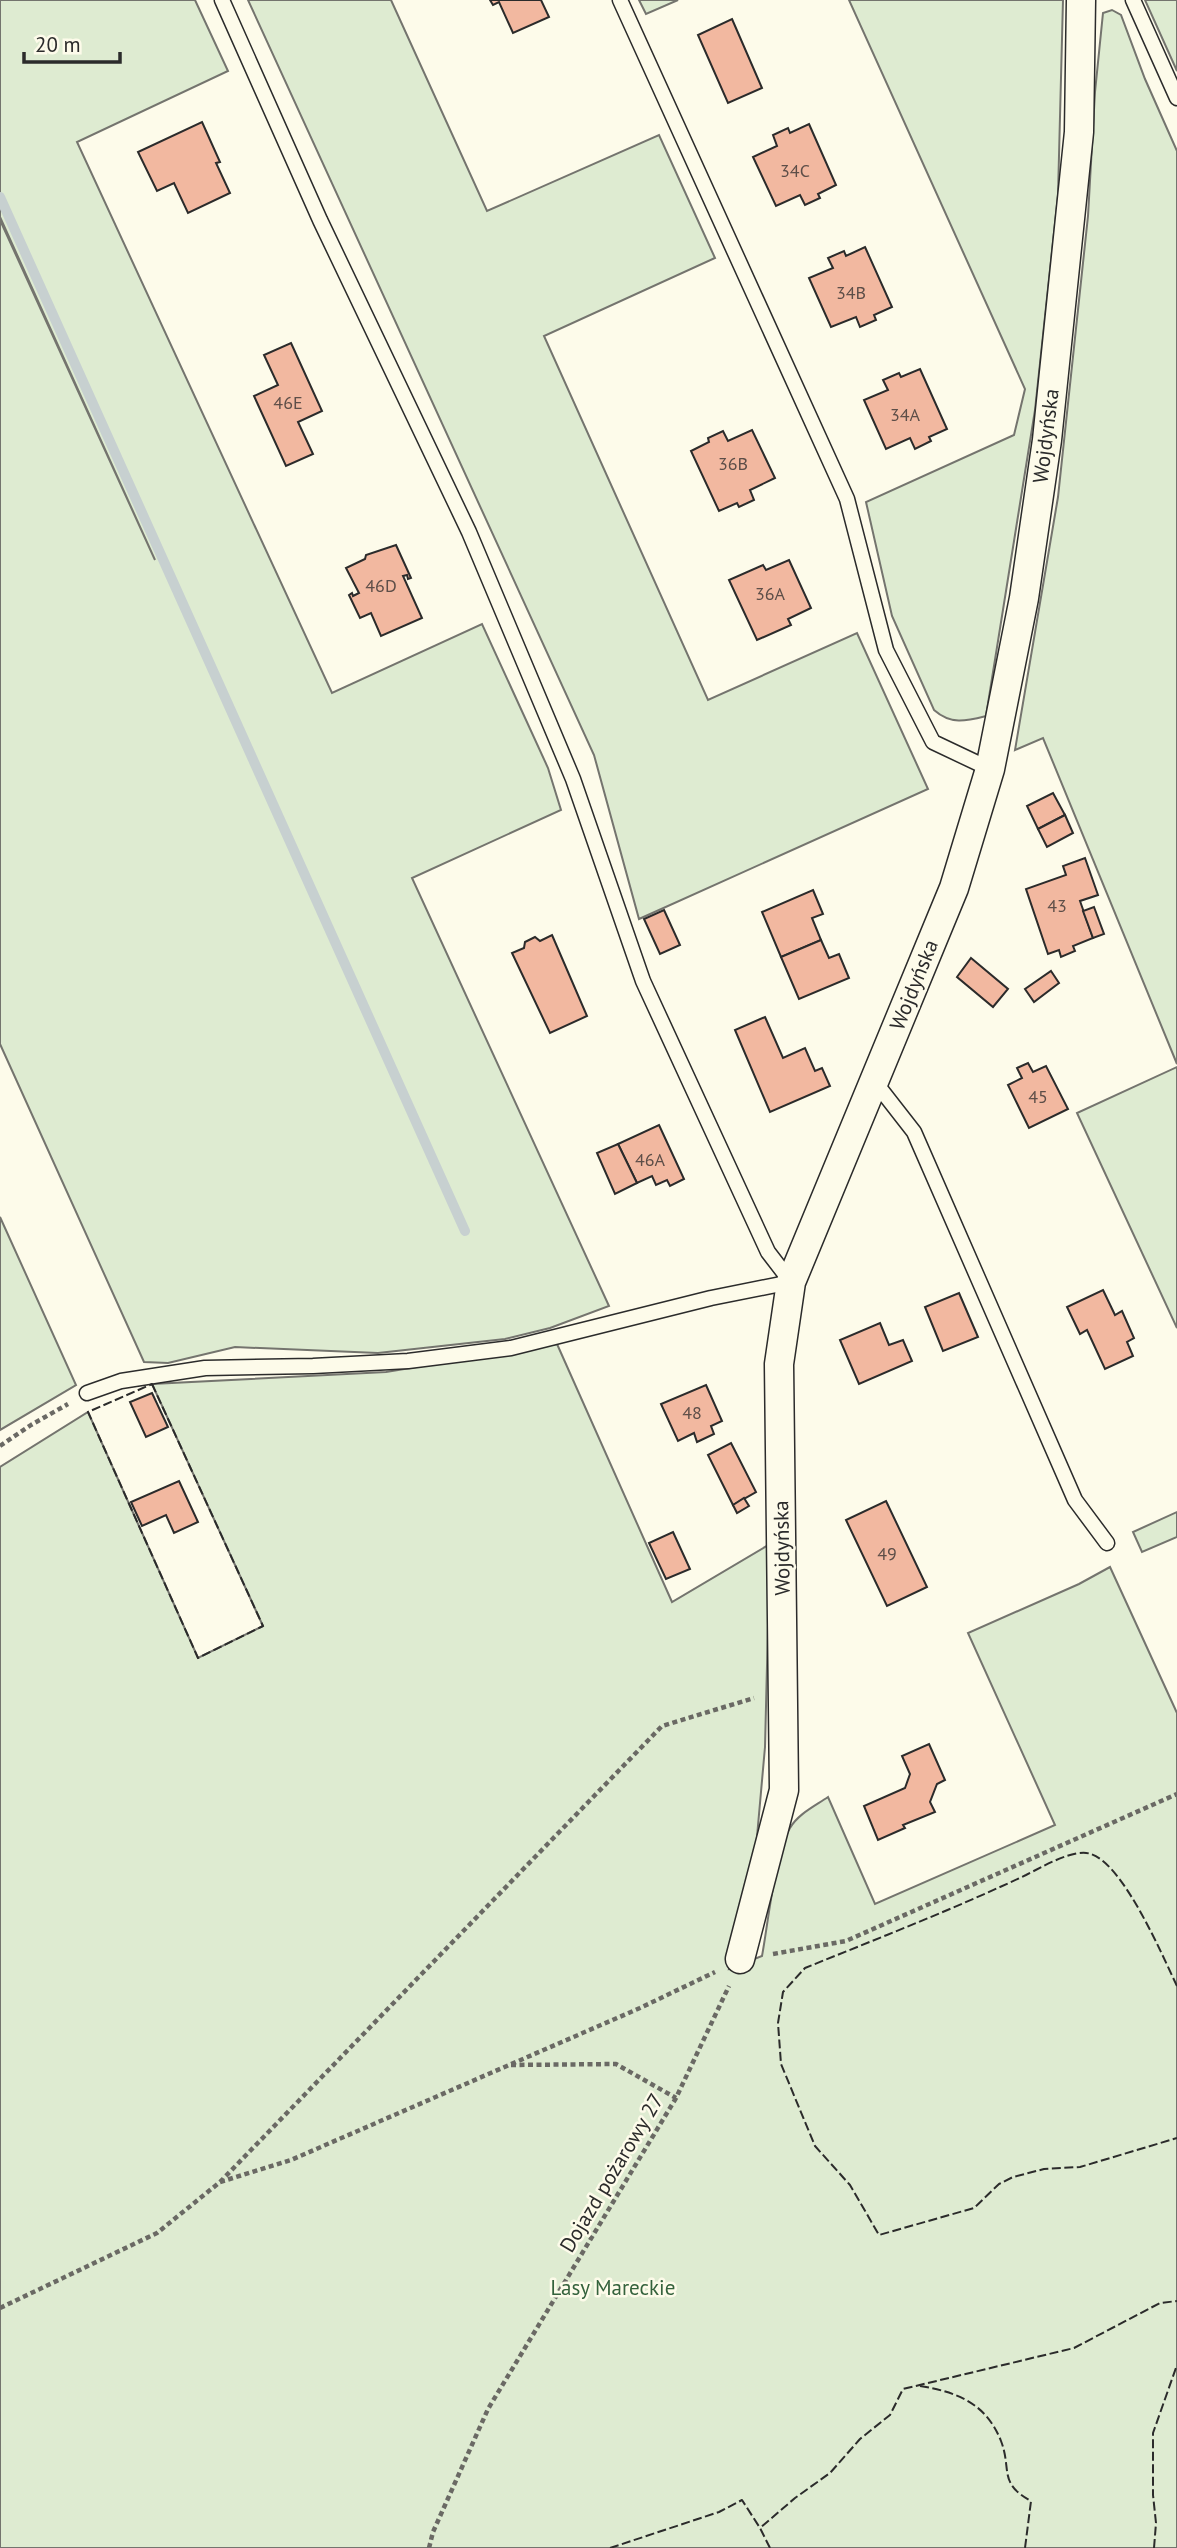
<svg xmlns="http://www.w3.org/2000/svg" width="1177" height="2548" font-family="'PT Sans',sans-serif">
  <rect width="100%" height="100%" fill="#fdfbea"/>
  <g fill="#deebd1" stroke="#74746e" stroke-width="2">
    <polygon points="0,0 195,0 228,71 77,142 332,693 482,624 548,768 561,810 412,878 609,1306 550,1328 505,1339 378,1353 235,1347 168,1363 144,1362 0,1044 0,220 155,560 0,217"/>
    <polygon points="248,0 391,0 487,211 659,135 715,258 544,336 708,700 857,633 928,789 639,919 594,755"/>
    <polygon points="639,0 678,0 646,14"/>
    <path d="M 849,0 L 1063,0 L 1058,195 L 1035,410 L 986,716 C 966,721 951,725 934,710 L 892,616 L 866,502 L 1014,435 L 1025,389 Z"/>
    <polygon points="1145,0 1177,0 1177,71"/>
    <polygon points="1112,10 1121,15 1145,79 1177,151 1177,1064 1043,738 1015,750 1058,497 1088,216 1095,92 1103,13"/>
    <polygon points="1177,1067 1177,1328 1077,1113"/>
    <polygon points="0,1217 76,1385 0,1430"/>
    <path d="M 557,1344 L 672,1602 L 770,1544 L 765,1747 L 756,1848 L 743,1893 L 729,1969 L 762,1956 C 768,1924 775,1853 790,1828 C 798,1814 815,1806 828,1797 L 875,1904 L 1055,1825 L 968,1633 L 1079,1584 L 1110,1567 L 1177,1713 L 1177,2548 L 0,2548 L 0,1467 L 88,1412 L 198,1658 L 263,1626 L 152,1384 L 386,1372 Z"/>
    <polygon points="1177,1512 1177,1537 1142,1552 1133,1532"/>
  </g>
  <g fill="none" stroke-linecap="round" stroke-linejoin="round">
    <polyline stroke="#c7d0d0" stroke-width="10" points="0,197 465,1231"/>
  </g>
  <g fill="#f2b8a0" stroke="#2b2b2b" stroke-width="2">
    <polygon points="490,0 541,0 549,17 513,33 499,2 493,5"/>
    <polygon points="732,19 762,88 728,103 698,35"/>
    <polygon points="202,122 220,162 216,163 230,193 188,213 174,183 157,191 138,152"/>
    <polygon points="809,124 836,185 818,194 820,198 805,205 800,195 776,206 753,157 777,146 773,135 788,128 790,133"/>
    <polygon points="865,247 892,307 874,315 876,320 860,327 856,317 831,327 809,278 833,268 828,258 844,251 846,256"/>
    <polygon points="291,343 322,411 298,422 313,454 286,466 254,396 278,385 264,355"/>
    <polygon points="920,369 947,429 929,437 931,441 915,449 910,438 886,449 864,400 888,390 883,380 899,373 901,377"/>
    <polygon points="752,430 775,478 750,490 754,500 739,507 737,503 719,511 691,451 709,442 708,438 723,431 728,441"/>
    <polygon points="396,545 411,578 408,579 407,575 403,576 422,618 381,636 371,613 360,618 349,595 352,593 353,596 359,593 346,568 365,559 366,555"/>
    <polygon points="789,560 811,608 788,619 791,625 757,640 729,580 763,565 766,570"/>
    <polygon points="1053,793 1065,815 1038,829 1027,806"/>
    <polygon points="1065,815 1073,833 1047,847 1038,829"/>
    <polygon points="1085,858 1098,895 1080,901 1093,938 1073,946 1075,951 1061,957 1059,950 1048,954 1026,889 1066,875 1063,866"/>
    <polygon points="813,890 823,914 812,918 821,940 781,957 762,912"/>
    <polygon points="1094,907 1104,934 1093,938 1083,911"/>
    <polygon points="664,910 680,945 660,954 644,919"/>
    <polygon points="552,935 587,1016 550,1033 512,953 524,948 525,942 535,937 540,941"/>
    <polygon points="821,940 829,958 839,954 849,978 799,999 781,957"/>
    <polygon points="971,958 1008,989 993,1007 957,977"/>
    <polygon points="1051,971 1059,983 1034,1002 1025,989"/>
    <polygon points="765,1017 783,1058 805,1048 815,1071 822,1068 830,1086 770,1112 735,1030"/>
    <polygon points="1028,1063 1033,1072 1046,1066 1068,1109 1029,1128 1008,1085 1022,1078 1017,1068"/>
    <polygon points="659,1125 684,1179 670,1186 667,1180 656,1185 652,1176 637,1183 618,1144"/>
    <polygon points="618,1144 637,1183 615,1194 597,1153"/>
    <polygon points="1103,1290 1115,1315 1122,1311 1134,1338 1127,1342 1133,1356 1105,1369 1087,1330 1080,1334 1067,1307"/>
    <polygon points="959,1293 978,1337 943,1351 925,1307"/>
    <polygon points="880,1323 889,1345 903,1340 912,1361 859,1384 840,1340"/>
    <polygon points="706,1385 722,1421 711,1426 714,1434 697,1442 694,1433 678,1441 661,1404"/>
    <polygon points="152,1393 168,1427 146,1437 130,1402"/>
    <polygon points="731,1443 756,1492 733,1505 708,1455"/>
    <polygon points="179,1481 198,1522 174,1533 166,1515 142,1526 131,1502"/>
    <polygon points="744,1498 749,1506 737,1513 733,1505"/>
    <polygon points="886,1501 927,1587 887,1606 846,1520"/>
    <polygon points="673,1532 690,1569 666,1579 649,1543"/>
    <polygon points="929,1744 945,1780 937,1784 930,1802 935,1812 903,1825 905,1828 878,1840 864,1806 905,1788 910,1774 902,1756"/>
  </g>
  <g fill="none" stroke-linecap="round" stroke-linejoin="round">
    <defs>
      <g id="service">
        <polyline points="620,0 847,499 886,650 933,742 990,769"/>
        <polyline points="1133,0 1177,98"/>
        <polyline points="875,1082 914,1132 1075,1500 1107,1543"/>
        <polyline points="87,1393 121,1381 205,1368 313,1366 408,1361 511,1348 711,1298 791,1282 768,1252 643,981 573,779 469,532 320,220 222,0"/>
      </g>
      <polyline id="minor" points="740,1959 784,1790 779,1364 791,1282 954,888 990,769 1024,598 1047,440 1079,132 1081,0"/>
    </defs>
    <use href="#service" stroke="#2b2b2b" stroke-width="17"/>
    <use href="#minor" stroke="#2b2b2b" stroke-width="31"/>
    <g stroke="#6a6964" stroke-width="4.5" stroke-dasharray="5 3.5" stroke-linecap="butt">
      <polyline points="0,1446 31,1425 68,1404"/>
      <polyline points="773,1954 846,1941 1177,1794"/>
      <polyline points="511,2065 616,2064 676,2098"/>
      <polyline points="220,2182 291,2160 640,2008 715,1972"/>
      <polyline points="0,2308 157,2233 220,2182 662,1726 754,1698"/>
      <polyline points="429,2548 433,2532 488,2409 676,2098 729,1986"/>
    </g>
    <use href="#service" stroke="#fdfbea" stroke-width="14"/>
    <use href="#minor" stroke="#fdfbea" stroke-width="28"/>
    <g stroke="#2b2b2b" stroke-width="2" stroke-dasharray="9 3.5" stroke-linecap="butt">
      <polygon points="152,1384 263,1626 198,1658 88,1412"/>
      <path d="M 1177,1986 C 1162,1955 1124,1865 1091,1854 C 1074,1848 1042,1867 1026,1875 C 954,1909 879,1938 805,1968 L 783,1992 L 778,2023 L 781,2064 L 815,2146 L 850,2185 L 879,2235 L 974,2208 L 999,2184 L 1013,2177 L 1044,2169 L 1080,2167 L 1177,2138"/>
      <path d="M 920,2386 C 957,2392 986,2403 1001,2441 C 1012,2470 998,2483 1031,2501 L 1025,2548"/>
      <polyline points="610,2548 719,2512 742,2500 760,2528"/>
      <polyline points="770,2548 760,2528 795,2498 830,2473 860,2439 890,2415 903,2389 1074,2348 1160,2303 1177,2301"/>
      <polyline points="1154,2548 1156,2523 1153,2495 1153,2433 1177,2365"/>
    </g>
  </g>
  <g text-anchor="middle" stroke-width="5" stroke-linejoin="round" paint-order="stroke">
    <g font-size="18" fill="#5d4e48">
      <text x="795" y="177">34C</text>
      <text x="851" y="299">34B</text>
      <text x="288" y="409">46E</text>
      <text x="905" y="421">34A</text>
      <text x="733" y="470">36B</text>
      <text x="381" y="592">46D</text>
      <text x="770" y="600">36A</text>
      <text x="1057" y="912">43</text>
      <text x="1038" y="1103">45</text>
      <text x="650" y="1166">46A</text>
      <text x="692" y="1419">48</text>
      <text x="887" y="1560">49</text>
    </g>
    <g font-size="21" fill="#2b2b2b" stroke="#fdfbea">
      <text transform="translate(1046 436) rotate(-83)" y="7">Wojdyńska</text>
      <text transform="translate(914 985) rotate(-68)" y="7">Wojdyńska</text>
      <text transform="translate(782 1548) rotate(-91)" y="7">Wojdyńska</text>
      <text transform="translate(612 2173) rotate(-59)" y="7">Dojazd pożarowy 27</text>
    </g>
    <g font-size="21" fill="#34623c" stroke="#fdfbea">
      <text x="613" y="2295">Lasy Mareckie</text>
    </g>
  </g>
  <path d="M24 52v10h96v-10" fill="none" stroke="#2b2b2b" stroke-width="3.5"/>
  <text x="35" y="52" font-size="21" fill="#2b2b2b" stroke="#fdfbea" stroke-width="5" paint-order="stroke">20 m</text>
</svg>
